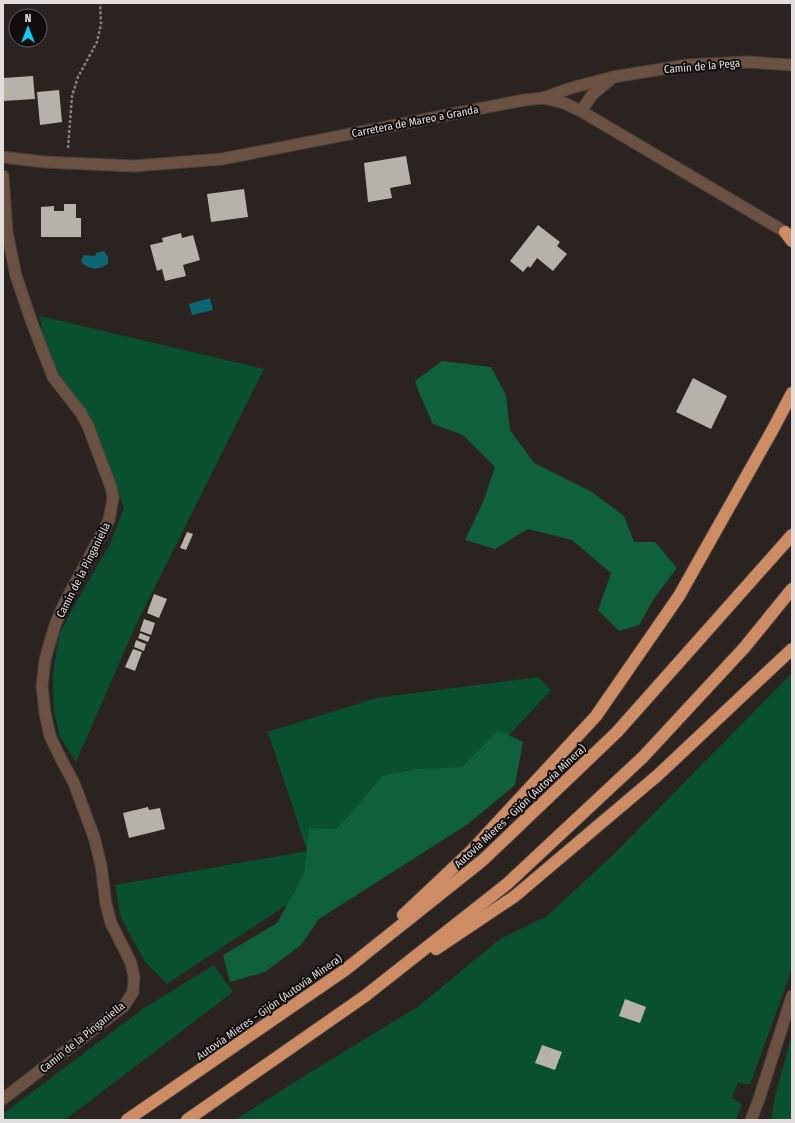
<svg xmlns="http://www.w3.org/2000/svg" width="795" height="1123" font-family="'Fira Sans Condensed',sans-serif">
  <rect width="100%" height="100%" fill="#2a2320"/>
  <g fill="#085030">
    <polygon points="40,316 264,369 135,627 76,762 60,737 54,712 53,674 59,635 74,606 110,544 124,508 98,435 79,401 58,376 43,340"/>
    <polygon points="792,673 792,969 750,1084 738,1083 732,1098 742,1104 736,1120 235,1120 301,1078 419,1006 500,939 547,916 612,856"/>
    <polygon points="538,677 551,690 479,768 383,841 167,984 145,962 121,918 115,885 307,851 268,732 376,698"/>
    <polygon points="214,965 233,992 65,1120 3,1120 3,1114 144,1008"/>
    <polygon points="792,1034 792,1120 771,1120 775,1096"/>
  </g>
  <g fill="#0f613c">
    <polygon points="442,361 491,367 506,395 510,430 534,463 592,492 624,516 634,542 655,542 677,568 655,597 639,625 619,631 598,610 611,573 572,540 528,529 495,549 465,540 483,502 495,467 463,435 433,424 420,395 415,381"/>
    <polygon points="498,730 523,742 515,785 468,824 319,919 301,945 265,972 230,982 223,955 277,923 304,874 309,828 336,829 356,808 382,776 417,769 462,767"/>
  </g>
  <g fill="#0d6571">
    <path d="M 104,251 L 108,257 L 108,264 C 97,270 93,270 83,264 L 81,260 L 84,255 L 95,256 L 96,253 Z"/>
    <polygon points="210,298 213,310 192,315 189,304"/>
  </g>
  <g fill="#b6b1a9">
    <polygon points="33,76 35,99 3,101 3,78"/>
    <polygon points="59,90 62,122 40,125 37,92"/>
    <polygon points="406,156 411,184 390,188 392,198 368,202 364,163"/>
    <polygon points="244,189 248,217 211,222 207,194"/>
    <polygon points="64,204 76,204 76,218 81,218 81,237 41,237 41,207 54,206 54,211 64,211"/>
    <polygon points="538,225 560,242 557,246 567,254 553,271 537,258 530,268 528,266 523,272 510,261"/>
    <polygon points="181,233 182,238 193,235 200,260 183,265 186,276 165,281 162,269 157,271 150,245 163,242 162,238"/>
    <polygon points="693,378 727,396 711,429 676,412"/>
    <polygon points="187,532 193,534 186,550 180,548"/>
    <polygon points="154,594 167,599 159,618 147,613"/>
    <polygon points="144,619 155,623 151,635 140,631"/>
    <polygon points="140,633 150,637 148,642 138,638"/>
    <polygon points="136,640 146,644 144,651 134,647"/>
    <polygon points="133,649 142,652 135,671 125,667"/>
    <polygon points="148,807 149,810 160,808 165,829 129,838 123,813"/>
    <polygon points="625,999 646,1007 640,1023 619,1016"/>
    <polygon points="542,1045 562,1052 555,1070 535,1063"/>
  </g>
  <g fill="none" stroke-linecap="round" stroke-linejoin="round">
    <defs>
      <g id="minor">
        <polyline points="543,98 571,88 613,77 687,65 748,62 792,65"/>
        <polyline points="581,111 592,95 611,79"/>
        <polyline points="3,176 7,232 16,276 32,323 53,377 81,413 88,426 111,487 113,498 109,520 64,604 55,625 45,660 42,686 45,713 50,736 61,759 74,783 94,837 101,865 106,904 111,923 131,963 134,977 133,992 124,1006 3,1099"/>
        <polyline points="751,1120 759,1099 792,996"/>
      </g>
      <polyline id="tertiary" points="3,157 44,162 134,166 222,159 524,100 543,98 564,103 581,111 792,236"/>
      <g id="motorway">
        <polyline points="785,232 792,241"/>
        <polyline points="403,915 472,850 596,716 679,596 773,429 792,393"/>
        <polyline points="436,949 515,896 658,775 792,649"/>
        <polyline points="127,1120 345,970 483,860 617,732 792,535"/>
        <polyline points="187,1120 365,996 507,884 643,757 744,648 792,589"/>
      </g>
    </defs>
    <use href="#minor" stroke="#48413e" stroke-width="13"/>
    <use href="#tertiary" stroke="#48413e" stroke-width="13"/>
    <use href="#motorway" stroke="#48413e" stroke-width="14"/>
    <polyline stroke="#86807d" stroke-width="2.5" stroke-dasharray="3 2" stroke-linecap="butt" points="68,148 72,96 78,77 97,42 101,24 100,3"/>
    <use href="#minor" stroke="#6b5141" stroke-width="11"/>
    <use href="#tertiary" stroke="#6b5141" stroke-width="11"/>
    <use href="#motorway" stroke="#cd8c64" stroke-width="12"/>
  </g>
  <g text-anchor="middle" stroke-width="4" stroke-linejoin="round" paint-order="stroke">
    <g font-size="11" fill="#e3dedb" stroke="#100d0c">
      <text transform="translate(702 66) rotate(-5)" y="4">Camín de la Pega</text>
      <text transform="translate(415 121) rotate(-11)" y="4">Carretera de Mareo a Granda</text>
      <text transform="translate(83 570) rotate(-63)" y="4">Camín de la Pinganiella</text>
      <text transform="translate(520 806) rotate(-43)" y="4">Autovía Mieres - Gijón (Autovía Minera)</text>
      <text transform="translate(269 1007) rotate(-35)" y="4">Autovía Mieres - Gijón (Autovía Minera)</text>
      <text transform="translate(82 1037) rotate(-39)" y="4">Camín de la Pinganiella</text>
    </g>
  </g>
  <rect width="795" height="1123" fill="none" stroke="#e3dedb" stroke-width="8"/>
  <g transform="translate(28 28)"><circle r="19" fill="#100d0c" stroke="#64615f"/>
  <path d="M0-3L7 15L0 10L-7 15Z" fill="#13cafb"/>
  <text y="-6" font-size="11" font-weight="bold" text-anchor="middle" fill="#e3dedb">N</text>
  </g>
</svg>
